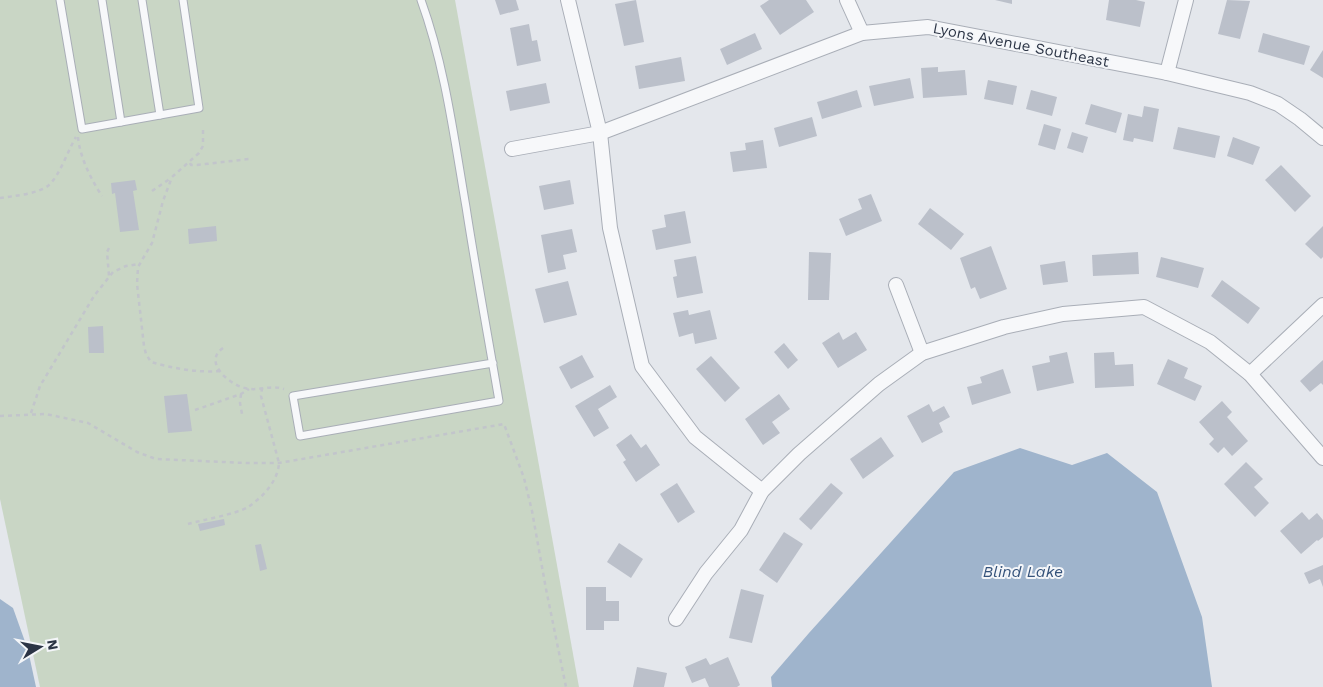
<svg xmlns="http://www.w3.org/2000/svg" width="1323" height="687" font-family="'Work Sans',sans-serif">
  <rect width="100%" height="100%" fill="#e4e7ec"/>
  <polygon fill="#c9d6c5" points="0,0 455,0 579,687 40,687 0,499"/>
  <g fill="#9fb4cc">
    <polygon points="1020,448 1072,465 1107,453 1157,492 1202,617 1212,687 772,687 771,677 809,633 954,472"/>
    <polygon points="0,599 13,608 28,650 36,687 0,687"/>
  </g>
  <g fill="#bbc0ca">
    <polygon points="495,0 516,0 519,10 500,15"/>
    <polygon points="636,0 644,42 624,46 615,4"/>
    <polygon points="769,0 806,0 814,12 780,35 760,6"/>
    <polygon points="995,0 1012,0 1012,4"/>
    <polygon points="1109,0 1136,0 1145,2 1140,27 1106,20"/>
    <polygon points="1227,0 1250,1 1240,39 1218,34"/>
    <polygon points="529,24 532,41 537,40 541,61 517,66 510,28"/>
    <polygon points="755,33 762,49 727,65 720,49"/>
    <polygon points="1263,33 1310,46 1304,65 1258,52"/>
    <polygon points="1323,50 1323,78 1310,70"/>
    <polygon points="681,57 685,81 639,89 635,66"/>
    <polygon points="938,67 938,72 965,70 967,95 923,98 921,68"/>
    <polygon points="910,78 914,98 874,106 869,86"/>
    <polygon points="988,80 1017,86 1013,105 984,99"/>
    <polygon points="546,83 550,103 510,111 506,91"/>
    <polygon points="857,90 862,107 822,119 817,102"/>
    <polygon points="1031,90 1057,97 1052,116 1026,109"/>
    <polygon points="1091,104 1122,113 1116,133 1085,124"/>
    <polygon points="1144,106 1159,109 1153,142 1134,138 1133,142 1123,140 1128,114 1142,117"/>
    <polygon points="812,117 817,136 779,147 774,128"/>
    <polygon points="1044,124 1061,129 1055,150 1038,145"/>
    <polygon points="1178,127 1220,136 1215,158 1173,149"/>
    <polygon points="1072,132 1088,137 1083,153 1067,148"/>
    <polygon points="1233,137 1260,147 1253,165 1227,156"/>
    <polygon points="763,140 767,168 733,172 730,152 746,150 745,143"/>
    <polygon points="1281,165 1311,196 1295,212 1265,180"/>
    <polygon points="135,180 137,190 133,191 139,230 120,232 115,193 112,194 111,183"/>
    <polygon points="570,180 574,204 544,210 539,186"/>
    <polygon points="871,194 882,221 846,236 839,219 862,209 858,199"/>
    <polygon points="930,208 964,234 951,250 918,224"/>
    <polygon points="685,211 691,243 656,250 652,230 666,227 664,215"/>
    <polygon points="216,226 217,241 189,244 188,229"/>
    <polygon points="1323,226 1323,257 1321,259 1305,244"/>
    <polygon points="572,229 577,252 563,255 566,269 548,273 541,235"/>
    <polygon points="991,246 1007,289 980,299 975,287 971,289 960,258"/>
    <polygon points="809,252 831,253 829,300 808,300"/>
    <polygon points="1138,252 1139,274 1093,276 1092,255"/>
    <polygon points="696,256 703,293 677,298 673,277 677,276 674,260"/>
    <polygon points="1161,257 1204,268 1198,288 1156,277"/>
    <polygon points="1065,261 1068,282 1043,285 1040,265"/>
    <polygon points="1222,280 1260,308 1248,324 1211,296"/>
    <polygon points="568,281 577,315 544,323 535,289"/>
    <polygon points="688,310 689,315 710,310 717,339 695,344 693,333 679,337 673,313"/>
    <polygon points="103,326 104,353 89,353 88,327"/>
    <polygon points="839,332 843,340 856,332 867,350 838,368 822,343"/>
    <polygon points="784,343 798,360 788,369 774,352"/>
    <polygon points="1067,352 1074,383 1037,391 1032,366 1050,362 1049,356"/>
    <polygon points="1114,352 1115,365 1133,364 1134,386 1095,388 1094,353"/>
    <polygon points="582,355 594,377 571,389 559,367"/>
    <polygon points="711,356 740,388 725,402 696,369"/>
    <polygon points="1168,359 1188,368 1184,378 1202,386 1195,401 1157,384"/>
    <polygon points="1323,360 1323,385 1321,383 1310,392 1300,381"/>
    <polygon points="1003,369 1011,393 972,405 967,387 982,383 980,377"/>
    <polygon points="610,385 617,397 598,409 609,428 594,437 575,406"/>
    <polygon points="187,394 192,431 168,433 164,396"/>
    <polygon points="779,394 790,409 772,422 780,433 763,445 745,419"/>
    <polygon points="1222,401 1232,412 1227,417 1248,441 1232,456 1224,447 1218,453 1209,444 1214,439 1199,422"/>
    <polygon points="929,404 933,412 944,406 950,417 939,423 943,432 922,443 907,416"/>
    <polygon points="631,434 641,448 646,444 660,465 636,482 623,462 626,460 616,445"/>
    <polygon points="881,437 894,456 863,479 850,459"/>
    <polygon points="1246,462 1263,479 1254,487 1269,503 1255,517 1224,484"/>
    <polygon points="677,483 695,512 678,523 660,494"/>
    <polygon points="831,483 843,493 811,530 799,519"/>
    <polygon points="1302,512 1309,520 1317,513 1323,520 1323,537 1318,541 1317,540 1301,554 1280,531"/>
    <polygon points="224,519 225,525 200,531 198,524"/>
    <polygon points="784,532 803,544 777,583 759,570"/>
    <polygon points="619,543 643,559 631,578 607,562"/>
    <polygon points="261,544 267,569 260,571 255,545"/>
    <polygon points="1323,565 1323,587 1320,579 1309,584 1304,573"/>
    <polygon points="586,587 606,587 606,601 619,601 619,621 604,621 604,630 586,630"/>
    <polygon points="741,589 764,595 752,643 729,638"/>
    <polygon points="728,657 740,685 737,687 709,687 705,678 692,683 685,667 706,658 710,665"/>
    <polygon points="637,667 667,673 664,687 633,687"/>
  </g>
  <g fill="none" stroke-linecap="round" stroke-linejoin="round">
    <defs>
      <g id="service">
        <polyline points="60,0 82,129 199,108 183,0"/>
        <polyline points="102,0 121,122"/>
        <polyline points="142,0 160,115"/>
        <path d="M 421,0 C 445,66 454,137 466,207 C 476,272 488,336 499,401 L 300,436 L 293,396 L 493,363"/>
      </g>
      <g id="minor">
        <polyline points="568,0 600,133 610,228 642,366 695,437 762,491"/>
        <polyline points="847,0 862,33"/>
        <polyline points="1167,73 1186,0"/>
        <polyline points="512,149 600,133 862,33 928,27 1167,73 1250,93 1278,104 1300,119 1323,138"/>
        <polyline points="896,285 922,353"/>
        <polyline points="1250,374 1323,305"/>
        <polyline points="676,619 706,573 741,530 762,491 799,454 879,384 922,353 1004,327 1063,314 1144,307 1210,342 1250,374 1323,458"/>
      </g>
    </defs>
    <use href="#service" stroke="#a9aeb7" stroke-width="9"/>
    <use href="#minor" stroke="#a9aeb7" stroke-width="16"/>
    <g stroke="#c2c5cb" stroke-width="2.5" stroke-dasharray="4 4" stroke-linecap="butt">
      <path d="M 203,130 L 203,146 L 199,153 L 172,177 L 163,201 L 152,243 L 138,267 L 137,284 L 144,346 L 146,354 L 151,362 C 171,368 198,373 219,371"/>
      <path d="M 78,137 C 80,158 91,179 102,196"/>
      <polyline points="190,163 191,165 197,165 249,159"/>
      <polyline points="152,191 171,178"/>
      <path d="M 0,198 C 13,196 39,194 49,185 C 60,175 68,150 76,137"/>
      <polyline points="109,248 107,252 109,276"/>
      <path d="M 223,348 C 201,363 233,388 250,389 C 262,390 272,385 284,389"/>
      <polyline points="241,394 240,403 242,414"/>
      <polyline points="195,410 241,394 249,389"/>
      <polyline points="31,413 40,386 94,296 113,272 126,266 139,264"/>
      <polyline points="0,416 46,414 88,423 137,452 156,459 246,463 279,463 504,424 524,478 532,511 546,589 566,687"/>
      <path d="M 188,524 C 202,520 237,514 248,507 C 263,497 278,481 279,463 L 261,396 L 262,388"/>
    </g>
    <use href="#service" stroke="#f7f8fa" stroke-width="7"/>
    <use href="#minor" stroke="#f7f8fa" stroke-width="14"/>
  </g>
  <g text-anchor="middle" stroke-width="4" stroke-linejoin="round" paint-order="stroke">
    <g font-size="15" fill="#2b3445" stroke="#f4f6f9">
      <text transform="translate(1021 45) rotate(11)" y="5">Lyons Avenue Southeast</text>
    </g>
    <g font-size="16" font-style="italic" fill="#34527a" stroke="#f4f6f9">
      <text x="1023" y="577">Blind Lake</text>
    </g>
  </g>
  <g transform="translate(40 647) rotate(80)" stroke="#f4f6f9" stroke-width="4" paint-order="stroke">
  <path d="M0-4L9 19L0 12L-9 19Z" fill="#2b3445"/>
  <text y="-8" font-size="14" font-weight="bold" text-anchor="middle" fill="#2b3445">N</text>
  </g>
</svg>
